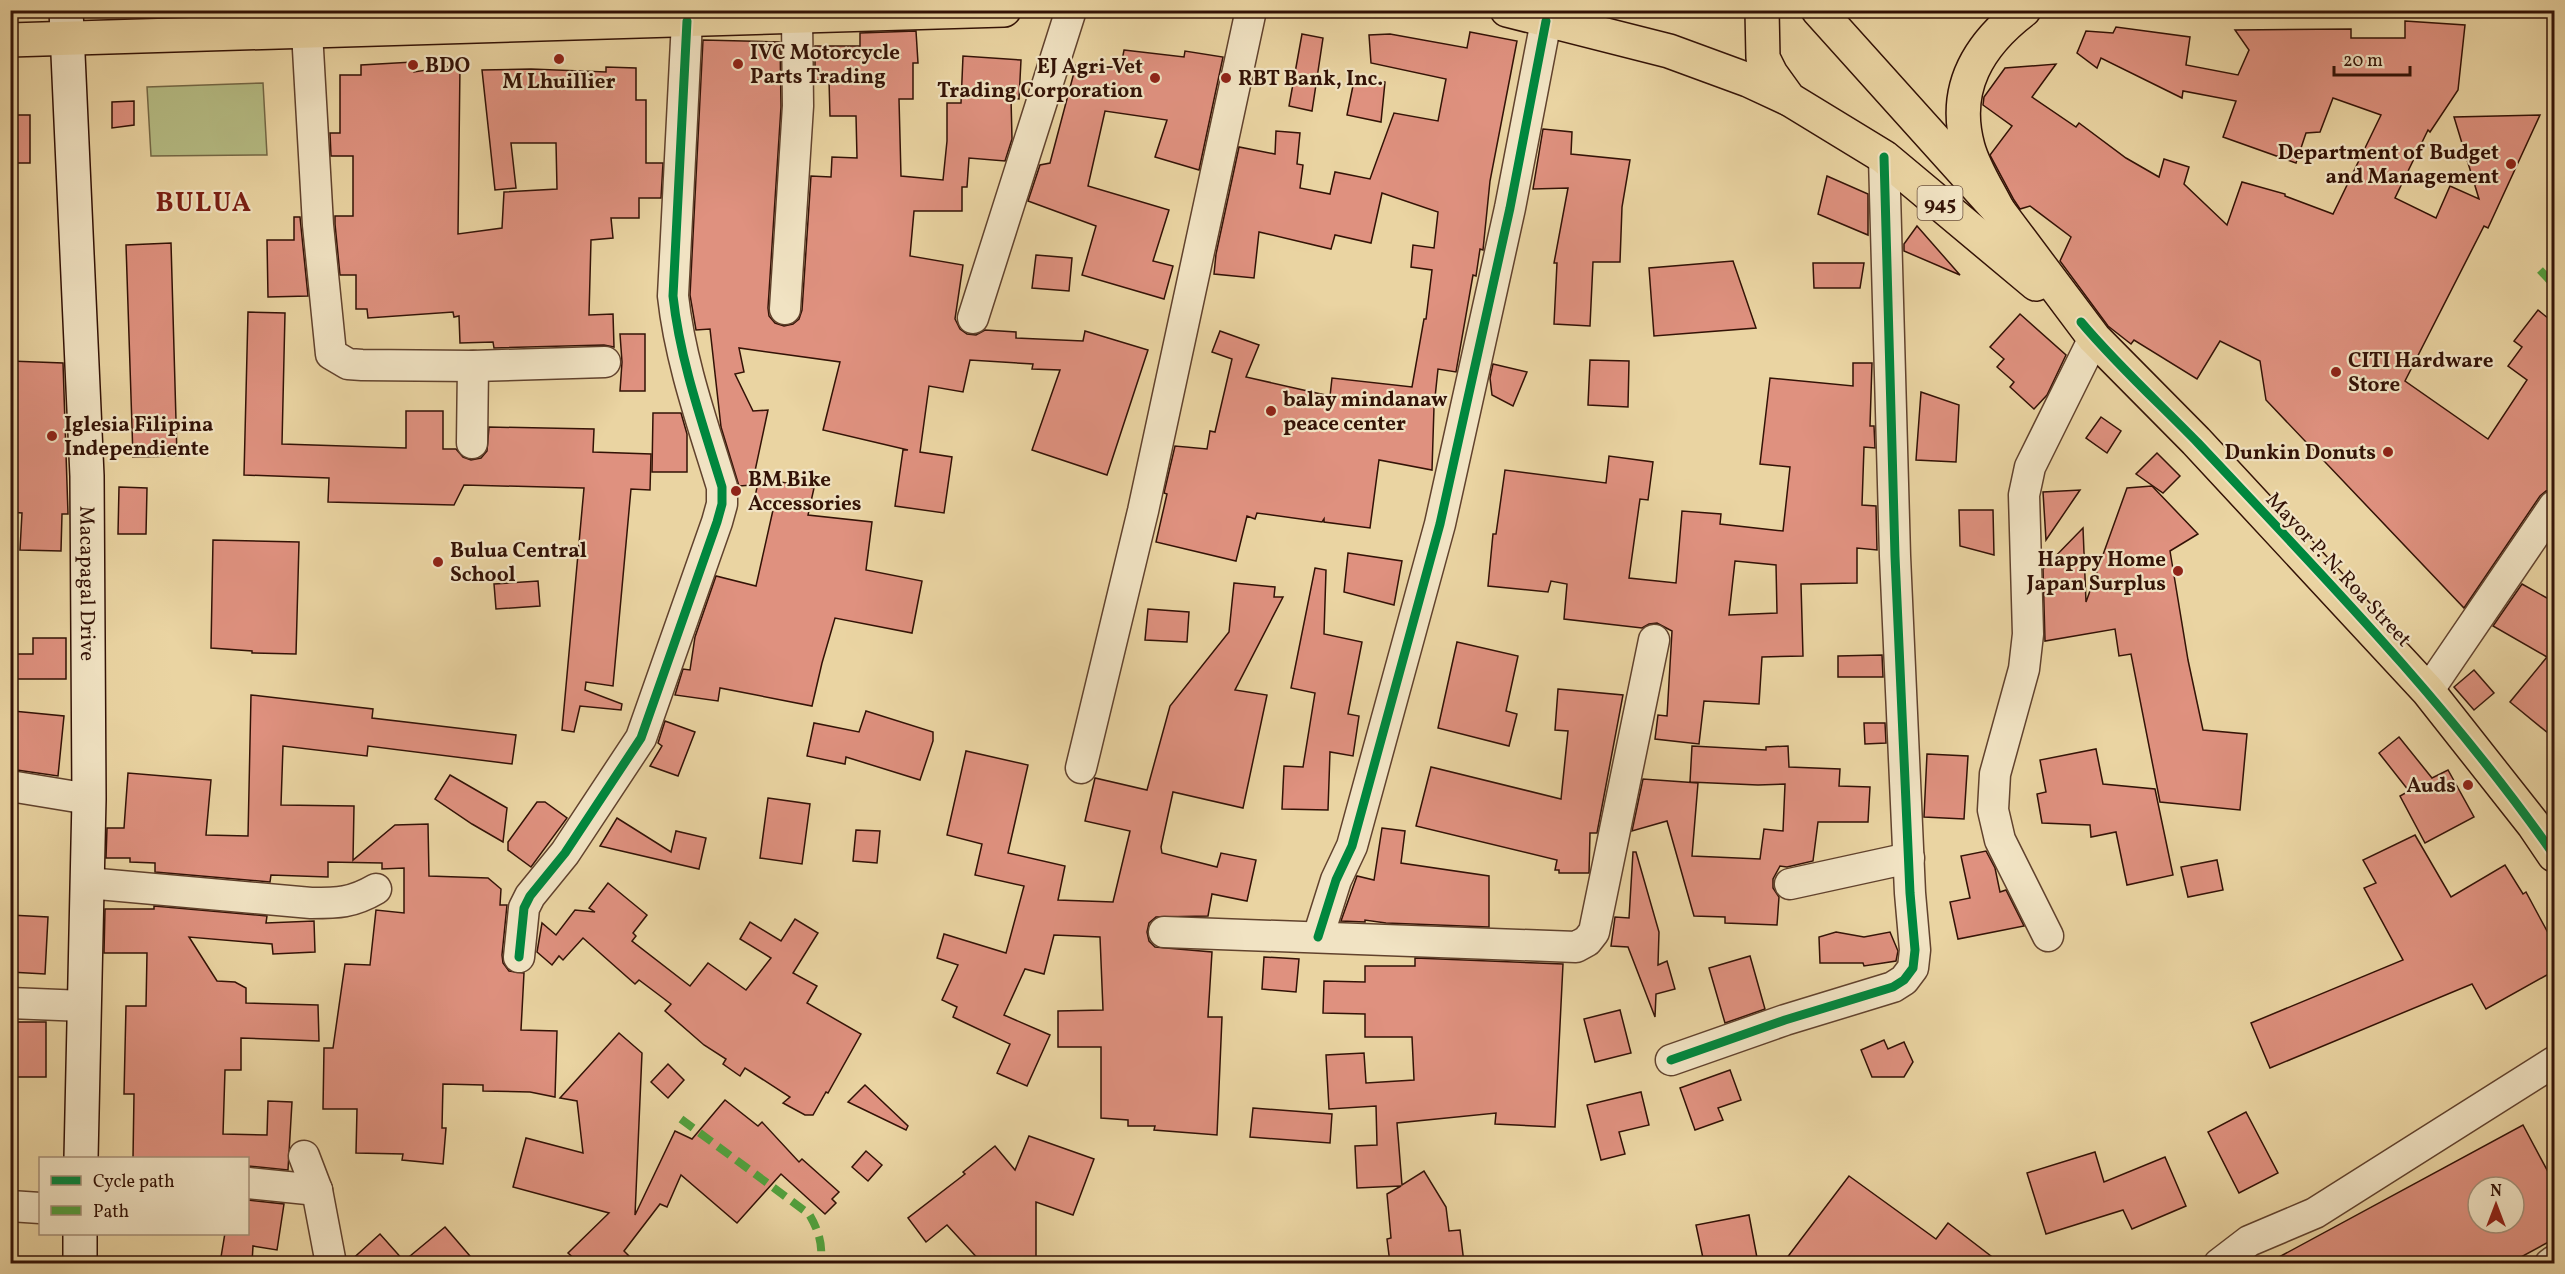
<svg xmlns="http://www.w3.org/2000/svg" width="2565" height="1274" font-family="Vollkorn,serif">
  <rect width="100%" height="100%" fill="#ead4a2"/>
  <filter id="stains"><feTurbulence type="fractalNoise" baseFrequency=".00333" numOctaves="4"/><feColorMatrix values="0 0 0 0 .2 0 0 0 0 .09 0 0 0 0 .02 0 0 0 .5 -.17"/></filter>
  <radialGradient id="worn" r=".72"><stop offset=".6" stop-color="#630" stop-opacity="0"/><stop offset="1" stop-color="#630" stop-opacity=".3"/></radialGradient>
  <polygon fill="#b6bd85" stroke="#746846" stroke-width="1.5" points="263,83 267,155 151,156 147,87"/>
  <g fill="#df917f" stroke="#331206" stroke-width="1.5" fill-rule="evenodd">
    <polygon points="2405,21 2465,25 2458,90 2430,132 2428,130 2395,198 2436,218 2450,186 2479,199 2454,117 2540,115 2488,228 2484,226 2405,381 2488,439 2527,380 2508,366 2522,347 2514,341 2538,310 2554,323 2554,489 2546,491 2540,496 2464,608 2266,400 2260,361 2220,341 2197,379 2134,340 2131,344 2108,326 2060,261 2071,237 2030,206 2020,209 2014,200 1990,155 2012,126 1983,105 1984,97 2005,68 2056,64 2032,97 2076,127 2079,123 2126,158 2159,177 2164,159 2189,167 2184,184 2227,225 2242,182 2285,194 2285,196 2333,214 2381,115 2333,98 2320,132 2306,133 2296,163 2223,137 2236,101 2183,91 2182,98 2101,58 2097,68 2077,53 2086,31 2113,33 2116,27 2190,37 2186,65 2238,75 2249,50 2235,30 2351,29 2351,38 2405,38"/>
    <polygon points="916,31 918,63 913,63 913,99 899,99 901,176 943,180 947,141 947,103 961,103 963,56 1021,60 1019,99 1011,98 1012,139 1005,161 969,158 967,187 962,187 962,211 914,211 910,256 963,265 955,319 960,329 967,334 976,335 985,330 1016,332 1016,338 1083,341 1085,331 1148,350 1107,475 1032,450 1060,370 1032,369 1033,364 970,360 963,392 929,386 920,452 952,457 944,513 895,506 903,450 908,450 823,430 840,362 739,348 744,372 735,374 753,411 768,410 752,485 739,486 721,427 710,329 696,330 690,295 703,40 780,42 781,107 768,308 769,316 775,323 784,326 793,324 799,319 802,310 811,176 831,177 832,157 857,158 856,116 830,116 829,80 815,80 815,46 860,46 860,33"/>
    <polygon points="1470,32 1517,41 1490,181 1483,250 1480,249 1476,276 1473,275 1456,372 1438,369 1434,407 1432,470 1379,460 1370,528 1324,522 1324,519 1322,522 1257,513 1255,519 1247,516 1236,561 1156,542 1167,494 1164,493 1175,446 1207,449 1210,431 1215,432 1232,359 1212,352 1220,331 1259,345 1246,377 1330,396 1332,378 1412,387 1424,319 1426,319 1432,270 1411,267 1413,245 1434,248 1438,212 1382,193 1371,243 1335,235 1331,249 1259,232 1254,278 1214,274 1216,254 1239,147 1275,154 1276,131 1300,133 1297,164 1303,165 1300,188 1330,194 1335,172 1370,179 1394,113 1438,121 1446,79 1371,63 1369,35 1390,34 1467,48"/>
    <polygon points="1302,34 1323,38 1312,111 1289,106"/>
    <polygon points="1124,50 1184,57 1185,51 1223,57 1199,170 1155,157 1167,120 1105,111 1088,186 1169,210 1153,261 1173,266 1164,299 1082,275 1096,226 1028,201 1040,165 1050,163 1076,65 1121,66"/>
    <polygon points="413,62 414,72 460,65 458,234 502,228 504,192 557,189 556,143 511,143 516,188 495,190 482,70 531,69 606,72 606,67 636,68 636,100 646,100 646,163 663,163 661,198 639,198 639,218 611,218 613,238 591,240 589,315 613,314 614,347 604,345 494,348 493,342 460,343 459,316 454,317 453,312 368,318 367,309 356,309 356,275 340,275 335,224 335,216 353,216 353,156 331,156 330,133 340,133 340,75 361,75 361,65"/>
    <polygon points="1355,76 1385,82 1381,122 1347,115"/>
    <polygon points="134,101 134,125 112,128 112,102"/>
    <rect x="10" y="115" width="20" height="48"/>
    <polygon points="1543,129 1572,132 1571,154 1630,160 1622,207 1620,262 1593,262 1590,326 1554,324 1557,263 1554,263 1568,188 1533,189"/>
    <polygon points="1827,176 1868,194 1868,235 1818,214"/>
    <polygon points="294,217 300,217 308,296 268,297 267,240 294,240"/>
    <polygon points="1917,226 1960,275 1904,251 1904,244"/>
    <polygon points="171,243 177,456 133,457 126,245"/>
    <polygon points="1036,255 1072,258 1069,291 1032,288"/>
    <polygon points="1733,261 1756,328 1654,336 1649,268"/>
    <polygon points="1813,263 1864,263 1860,288 1814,288"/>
    <polygon points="248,312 285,313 282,444 406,448 406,411 443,411 443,449 456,449 463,457 471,460 481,458 487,451 489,427 594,429 593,452 651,454 650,490 631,489 613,686 586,682 585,690 622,704 621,710 580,706 574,732 562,730 584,488 464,485 454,505 328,502 329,478 244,475"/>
    <polygon points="2020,314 2066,355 2047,395 2034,409 2010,387 2014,382 1997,367 2004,359 1990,347"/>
    <polygon points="620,334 645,334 645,391 620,391 622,362"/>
    <polygon points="1590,360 1629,361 1628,407 1588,405"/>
    <polygon points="10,361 63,363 68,514 62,514 61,551 20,550 22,513 10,512"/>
    <path d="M 1853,363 L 1872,363 L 1870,426 L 1874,426 L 1875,448 L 1864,447 L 1862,505 L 1876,506 L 1877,550 L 1857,548 L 1857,583 L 1801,584 L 1803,656 L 1762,657 L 1759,704 L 1704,701 L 1699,744 L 1655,739 L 1658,715 L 1667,716 L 1672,631 L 1657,623 L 1649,624 L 1642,628 L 1564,619 L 1567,584 L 1551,581 L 1548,592 L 1488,586 L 1493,534 L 1496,534 L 1505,470 L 1606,483 L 1609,456 L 1653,462 L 1648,500 L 1640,499 L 1629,578 L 1676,583 L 1682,511 L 1721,514 L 1720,524 L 1783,531 L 1790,467 L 1760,464 L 1770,378 L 1853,386 ZM 1735,561 L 1776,565 L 1777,613 L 1729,615 Z"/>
    <polygon points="1493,364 1527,372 1513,406 1492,395 1490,378"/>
    <polygon points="1921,392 1959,405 1956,462 1916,460"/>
    <polygon points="653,413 681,413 687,434 687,472 652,472"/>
    <polygon points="2101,417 2121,431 2107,453 2086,438"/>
    <polygon points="2157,453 2180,476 2163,493 2136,474"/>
    <polygon points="759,478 814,488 808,515 872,522 866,570 922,581 912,633 835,618 822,663 812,706 720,688 718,701 675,695 683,669 690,670 695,637 716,576 756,586 773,510 753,506"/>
    <polygon points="2152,486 2198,534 2170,551 2188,660 2203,730 2247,734 2240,810 2160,802 2131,654 2119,656 2115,629 2045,641 2043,569 2083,528 2086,602 2127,488"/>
    <polygon points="119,487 147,488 146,534 118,534"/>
    <polygon points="2080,490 2046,540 2043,492"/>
    <polygon points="1959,510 1993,510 1994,555 1960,546"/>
    <polygon points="213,540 299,542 296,654 252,653 252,651 211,648"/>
    <polygon points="1348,553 1402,561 1394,605 1344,592"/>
    <polygon points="1315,568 1326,570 1324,634 1362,642 1348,714 1359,716 1353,756 1330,752 1328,810 1282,809 1284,766 1303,767 1315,693 1291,688"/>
    <polygon points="538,581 540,606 496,609 494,584"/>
    <polygon points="1234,583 1275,587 1274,597 1283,597 1235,690 1267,695 1243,808 1173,792 1161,847 1162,853 1217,867 1221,853 1256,860 1247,901 1212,894 1208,916 1156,917 1149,923 1147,932 1149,941 1155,947 1212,952 1208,1017 1222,1017 1217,1135 1154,1130 1155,1126 1128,1126 1128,1120 1101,1118 1101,1047 1058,1047 1058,1011 1103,1010 1100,937 1054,935 1044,974 1025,969 1004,1015 1050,1035 1027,1086 997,1073 1010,1044 953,1017 957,1007 942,1000 958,965 937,958 944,934 1006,953 1024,886 975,875 982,844 947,835 966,751 1028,765 1008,853 1065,866 1058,900 1113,902 1130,831 1085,821 1095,778 1147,790 1170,706 1229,632"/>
    <polygon points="2522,584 2554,602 2554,738 2510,702 2547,657 2493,626"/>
    <polygon points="1148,609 1189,612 1187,642 1145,640"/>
    <polygon points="33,638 66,638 66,679 10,679 10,654 33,654"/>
    <polygon points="1457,642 1518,656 1506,711 1517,714 1509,746 1438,728"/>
    <polygon points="1882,655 1883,677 1838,677 1838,656"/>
    <polygon points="2474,670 2494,693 2474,710 2454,687"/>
    <polygon points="1558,689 1623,695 1597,833 1590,833 1589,873 1559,873 1559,870 1555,870 1557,860 1416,826 1431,767 1561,799 1568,731 1555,730"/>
    <polygon points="251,695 373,709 372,718 516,735 512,764 368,746 367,756 283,746 281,805 354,806 353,860 395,825 428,824 429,876 488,878 501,889 500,905 507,905 502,955 503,963 509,971 524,973 521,1030 557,1031 555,1097 530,1092 483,1091 483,1085 443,1084 442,1128 446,1128 443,1164 402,1160 403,1154 356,1153 357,1109 323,1109 324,1048 333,1048 345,964 370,965 376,910 404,913 404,868 382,869 382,863 328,862 328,877 271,875 270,882 155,872 155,863 130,862 130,858 106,858 107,828 124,828 128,773 211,780 206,835 248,836"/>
    <polygon points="13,711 64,716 58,776 10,769"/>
    <polygon points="866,711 933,732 933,741 920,780 846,757 845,764 807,756 814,723 859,732"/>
    <polygon points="665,721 695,732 678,776 650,766 662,746 658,743"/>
    <polygon points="1864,723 1885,723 1886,743 1865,744"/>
    <polygon points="2399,737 2432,778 2448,770 2474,817 2425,843 2400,796 2409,791 2379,753"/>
    <polygon points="1692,746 1766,750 1766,747 1788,746 1789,767 1840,769 1839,786 1870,787 1868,822 1818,822 1813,861 1787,867 1780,866 1773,879 1773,888 1779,897 1777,925 1725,923 1725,917 1694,916 1667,821 1632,831 1643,779 1698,783 1692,856 1760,859 1764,829 1783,831 1785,784 1758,785 1690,782"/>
    <polygon points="2096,749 2103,784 2155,789 2173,875 2127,885 2116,832 2091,837 2090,825 2042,823 2037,794 2046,792 2040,760"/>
    <polygon points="1927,754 1968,756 1964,819 1924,817"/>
    <polygon points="450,775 507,808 503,842 472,824 435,799"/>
    <polygon points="768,798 810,804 802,864 760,858"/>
    <polygon points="537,802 545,802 567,818 531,867 508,850 508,842"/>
    <polygon points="617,818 671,852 676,831 706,838 699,869 600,846"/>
    <polygon points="1382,828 1405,831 1401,863 1489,876 1489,927 1386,923 1365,920 1365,922 1341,921 1357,876 1374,880"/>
    <polygon points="856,830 880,831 877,863 853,861"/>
    <polygon points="2415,835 2451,897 2505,865 2523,894 2526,892 2554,944 2554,971 2486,1009 2472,984 2270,1068 2251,1023 2403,960 2364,888 2376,883 2363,860"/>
    <polygon points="1986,851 1995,868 2000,892 2006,890 2024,926 1958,939 1950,902 1970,898 1961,856"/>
    <polygon points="1633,852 1636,852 1659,932 1658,965 1667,961 1675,989 1656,994 1655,1017 1628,947 1611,946 1615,917 1629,918"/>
    <polygon points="2217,860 2223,890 2188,897 2181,867"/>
    <polygon points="608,883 647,915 633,933 636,936 632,941 690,986 708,963 746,990 771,958 740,939 750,922 781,941 795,919 818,933 793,973 817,986 807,1003 861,1034 828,1093 826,1092 813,1115 805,1115 783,1103 790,1097 745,1068 740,1076 723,1064 726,1059 704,1045 665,1011 671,1004 639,980 635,984 583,938 563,960 559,956 552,965 537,952 542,923 556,935 575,910 595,912 589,908"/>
    <polygon points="154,906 267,916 266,923 314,921 315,952 273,954 272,944 189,937 217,981 235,982 246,988 246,1003 318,1005 319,1041 241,1038 241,1070 225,1070 223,1134 267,1135 268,1101 292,1102 288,1170 248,1166 248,1158 133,1158 134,1094 124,1094 126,1006 146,1006 147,953 104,953 105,909 154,909"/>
    <polygon points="10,915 48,917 45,974 10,972"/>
    <polygon points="1836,932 1864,937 1890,932 1898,951 1896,961 1864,966 1863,963 1820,963 1819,937"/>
    <polygon points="1750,956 1765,1009 1725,1023 1709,968"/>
    <polygon points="1264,957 1299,959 1296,992 1262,989"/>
    <polygon points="1415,958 1563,964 1555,1127 1495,1124 1496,1113 1397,1123 1402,1185 1424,1171 1446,1207 1449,1231 1460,1230 1464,1263 1390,1263 1387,1239 1391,1238 1387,1194 1401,1186 1357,1188 1355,1146 1377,1145 1376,1106 1329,1109 1326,1055 1364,1053 1366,1083 1414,1080 1412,1037 1365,1037 1365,1014 1323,1013 1324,981 1365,982 1365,966 1415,966"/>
    <polygon points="1620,1010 1631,1053 1595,1062 1584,1019"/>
    <rect x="10" y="1022" width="36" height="55"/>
    <polygon points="619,1033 642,1053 635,1215 675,1131 692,1139 725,1100 758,1126 762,1122 799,1162 802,1159 839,1192 832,1199 836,1203 825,1214 781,1174 737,1223 681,1175 667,1207 660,1204 624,1251 636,1263 579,1263 568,1253 609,1213 513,1187 526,1138 583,1153 577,1101 560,1098"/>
    <polygon points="1884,1040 1888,1049 1904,1042 1913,1062 1904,1077 1872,1077 1861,1050"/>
    <polygon points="668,1064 684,1080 668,1098 651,1082"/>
    <polygon points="1730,1070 1741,1100 1718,1108 1723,1120 1695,1130 1680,1088"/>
    <polygon points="865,1085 908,1126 906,1130 848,1102"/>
    <polygon points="1641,1092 1649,1125 1619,1132 1625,1154 1601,1160 1587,1105"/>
    <polygon points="1253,1108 1332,1114 1330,1143 1250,1137"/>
    <polygon points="2246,1112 2278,1173 2239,1193 2208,1132"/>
    <path d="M 2523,1125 L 2554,1183 L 2554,1239 L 2510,1263 L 2268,1263 ZM 2478,1187 L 2514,1187 L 2514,1223 L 2478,1223 Z"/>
    <polygon points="1029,1136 1094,1159 1073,1215 1036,1202 1036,1263 982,1263 947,1225 926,1242 908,1218 965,1174 963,1172 995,1146 1015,1170"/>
    <polygon points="866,1151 882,1165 868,1181 852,1167"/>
    <polygon points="2095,1152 2104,1182 2165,1157 2186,1206 2132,1229 2123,1210 2046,1234 2027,1173"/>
    <polygon points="1849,1176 1936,1239 1948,1223 2000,1263 1783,1263"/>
    <polygon points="248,1200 284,1204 277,1250 253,1246 252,1263 220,1263 225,1233 248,1233"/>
    <polygon points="1749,1215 1758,1263 1704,1263 1696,1225"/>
    <polygon points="445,1227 476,1263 348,1263 380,1234 404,1261"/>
  </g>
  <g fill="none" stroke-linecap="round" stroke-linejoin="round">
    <defs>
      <g id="street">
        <polyline points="307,32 318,225 331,354 348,364 362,365 473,366 605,362"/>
        <polyline points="785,309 798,106 797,18"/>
        <polyline points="973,318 1071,10"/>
        <polyline points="472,443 473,366"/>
        <polyline points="2428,691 2554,506"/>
        <polyline points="1081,768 1143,511 1251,10"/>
        <polyline points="10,786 89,799"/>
        <path d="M 87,883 L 311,903 C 338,903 352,903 376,889"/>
        <polyline points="1790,884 1909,858"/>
        <polyline points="1164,932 1576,947 1587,941 1594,932 1654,640"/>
        <polyline points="2048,936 2000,840 1993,810 1995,774 2024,669 2028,634 2024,495 2030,467 2094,338"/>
        <polyline points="1318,937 1336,880 1352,846 1440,524 1510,208 1546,21"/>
        <path d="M 519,957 L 524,908 L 530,896 L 565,853 L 641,738 L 717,522 L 722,504 L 722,487 C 703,425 680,361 673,296 L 687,21"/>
        <polyline points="10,1003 84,1006"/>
        <polyline points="1671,1060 1785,1020 1893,987 1904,980 1913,968 1915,950 1910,893 1895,556 1884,157"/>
        <polyline points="304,1156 317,1190 331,1264"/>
        <polyline points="248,1183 317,1190"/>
        <polyline points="10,1206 40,1208"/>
        <polyline points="2219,1264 2249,1241 2315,1213 2554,1062"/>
        <polyline points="2550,1264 2554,1261"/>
      </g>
      <g id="secondary">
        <path id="s1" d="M 66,10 L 87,476 L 89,799 L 81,1158"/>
        <polyline points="80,1264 80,1234"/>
      </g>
      <g id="primary">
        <polyline points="1762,10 1763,58 1771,74 1789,99 1884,157 2036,284"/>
        <polyline points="1818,10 1998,210 2094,338 2196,441 2428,691 2533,824 2554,855"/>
      </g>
      <g id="highway">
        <polyline points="1507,10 1669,51 1748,80 1789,99"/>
        <polyline points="10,40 1004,10"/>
        <path d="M 1998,210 C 1988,190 1974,169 1968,147 C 1952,89 1978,45 2024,10"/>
      </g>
    </defs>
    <use href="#street" stroke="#61422d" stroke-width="33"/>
    <use href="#secondary" stroke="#331206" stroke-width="36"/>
    <use href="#primary" stroke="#331206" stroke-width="36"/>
    <use href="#highway" stroke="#331206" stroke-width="36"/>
    <use href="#street" stroke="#f1e3c3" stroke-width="30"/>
    <use href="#secondary" stroke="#f1e3c3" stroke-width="33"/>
    <use href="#primary" stroke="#ead4a2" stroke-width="33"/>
    <use href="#highway" stroke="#ead4a2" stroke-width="33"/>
    <g stroke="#52a03d" stroke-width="8" stroke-dasharray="15 8" stroke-linecap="butt">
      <polyline points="2540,270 2554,285"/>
      <path d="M 681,1119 L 809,1214 C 818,1229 824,1246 820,1264"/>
    </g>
    <defs>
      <g id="cycleway">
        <path d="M 2081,322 C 2117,365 2159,403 2198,443 C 2322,575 2450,706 2554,855"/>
        <polyline points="1318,937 1336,880 1352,846 1440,524 1510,208 1546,21"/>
        <path d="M 519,957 L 524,908 L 530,896 L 565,853 L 641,738 L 717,522 L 722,504 L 722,487 C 703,425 680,361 673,296 L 687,21"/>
        <polyline points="1671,1060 1785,1020 1893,987 1904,980 1913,968 1915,950 1910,893 1895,556 1884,157"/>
      </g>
    </defs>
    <use href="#cycleway" stroke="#f1e3c3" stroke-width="13"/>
    <use href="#cycleway" stroke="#00873e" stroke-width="9"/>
  </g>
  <g fill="#8f2418" stroke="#f1e3c3" stroke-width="2">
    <circle cx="559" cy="59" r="6"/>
    <circle cx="738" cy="64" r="6"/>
    <circle cx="413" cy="65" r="6"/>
    <circle cx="1155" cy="78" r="6"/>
    <circle cx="1226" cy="78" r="6"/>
    <circle cx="2511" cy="164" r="6"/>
    <circle cx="2336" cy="372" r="6"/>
    <circle cx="1271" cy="411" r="6"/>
    <circle cx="52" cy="436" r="6"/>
    <circle cx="2388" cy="452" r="6"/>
    <circle cx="736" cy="491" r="6"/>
    <circle cx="438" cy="562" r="6"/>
    <circle cx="2178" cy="571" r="6"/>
    <circle cx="2468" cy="785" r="6"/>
  </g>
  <g text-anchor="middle" stroke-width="4.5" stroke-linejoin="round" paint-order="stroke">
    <rect fill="#f1e3c3" stroke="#6c513f" stroke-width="1.5" x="1917.5" y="186" width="45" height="34" rx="4.5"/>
    <g font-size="20" font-weight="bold" fill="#331206">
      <text x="1940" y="210">945</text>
    </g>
    <g font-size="21" font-weight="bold" fill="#331206" stroke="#f1e3c3" text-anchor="start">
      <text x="750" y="59">IVC Motorcycle<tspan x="750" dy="24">Parts Trading</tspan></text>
      <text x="425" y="72">BDO</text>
      <text x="1143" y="73" text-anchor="end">EJ Agri-Vet<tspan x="1143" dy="24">Trading Corporation</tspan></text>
      <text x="1238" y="85">RBT Bank, Inc.</text>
      <text x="559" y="88" text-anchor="middle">M Lhuillier</text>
      <text x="2499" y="159" text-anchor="end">Department of Budget<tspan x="2499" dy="24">and Management</tspan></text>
      <text x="2348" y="367">CITI Hardware<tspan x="2348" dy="24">Store</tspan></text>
      <text x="1283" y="406">balay mindanaw<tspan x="1283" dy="24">peace center</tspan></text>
      <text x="64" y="431">Iglesia Filipina<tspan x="64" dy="24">Independiente</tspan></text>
      <text x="2376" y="459" text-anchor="end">Dunkin Donuts</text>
      <text x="748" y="486">BM Bike<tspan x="748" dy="24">Accessories</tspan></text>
      <text x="450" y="557">Bulua Central<tspan x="450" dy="24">School</tspan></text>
      <text x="2166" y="566" text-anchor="end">Happy Home<tspan x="2166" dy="24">Japan Surplus</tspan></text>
      <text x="2456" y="792" text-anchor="end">Auds</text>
    </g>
    <g font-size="21" fill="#331206" stroke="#f1e3c3">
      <text transform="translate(2339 569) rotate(47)" y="7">Mayor P. N. Roa Street</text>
      <text dy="7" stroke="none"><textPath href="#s1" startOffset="574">Macapagal Drive</textPath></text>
    </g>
    <g font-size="27" font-weight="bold" letter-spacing="1.5" fill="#7a1f14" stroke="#f1e3c3">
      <text x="204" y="211">BULUA</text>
    </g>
  </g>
  <rect width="2565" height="1274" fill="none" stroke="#ead4a2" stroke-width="36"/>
  <rect x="12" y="12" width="2541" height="1250" fill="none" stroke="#331206" stroke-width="3"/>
  <rect x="18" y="18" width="2529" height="1238" fill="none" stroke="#331206" stroke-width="1.5"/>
  <rect x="39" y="1157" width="210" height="78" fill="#f1e3c3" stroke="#a58f77" stroke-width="1.5"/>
  <rect x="51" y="1176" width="30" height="9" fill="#00873e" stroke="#a58f77" stroke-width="1.5"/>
  <text x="93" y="1187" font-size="18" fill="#331206">Cycle path</text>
  <rect x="51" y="1206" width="30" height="9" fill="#52a03d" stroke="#a58f77" stroke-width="1.5"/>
  <text x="93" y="1217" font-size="18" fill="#331206">Path</text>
  <g transform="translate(2496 1205)"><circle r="28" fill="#f1e3c3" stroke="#a58f77" stroke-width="1.5"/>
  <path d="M0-4.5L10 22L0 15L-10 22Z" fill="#8f2418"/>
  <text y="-9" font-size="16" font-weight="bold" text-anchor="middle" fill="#331206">N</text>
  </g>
  <path d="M2334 66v9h76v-9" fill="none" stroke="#331206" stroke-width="3"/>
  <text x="2343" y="66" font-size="18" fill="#331206" stroke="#f1e3c3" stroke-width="4.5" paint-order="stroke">20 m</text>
  <rect width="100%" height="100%" filter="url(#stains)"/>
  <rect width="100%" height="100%" fill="url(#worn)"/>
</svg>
